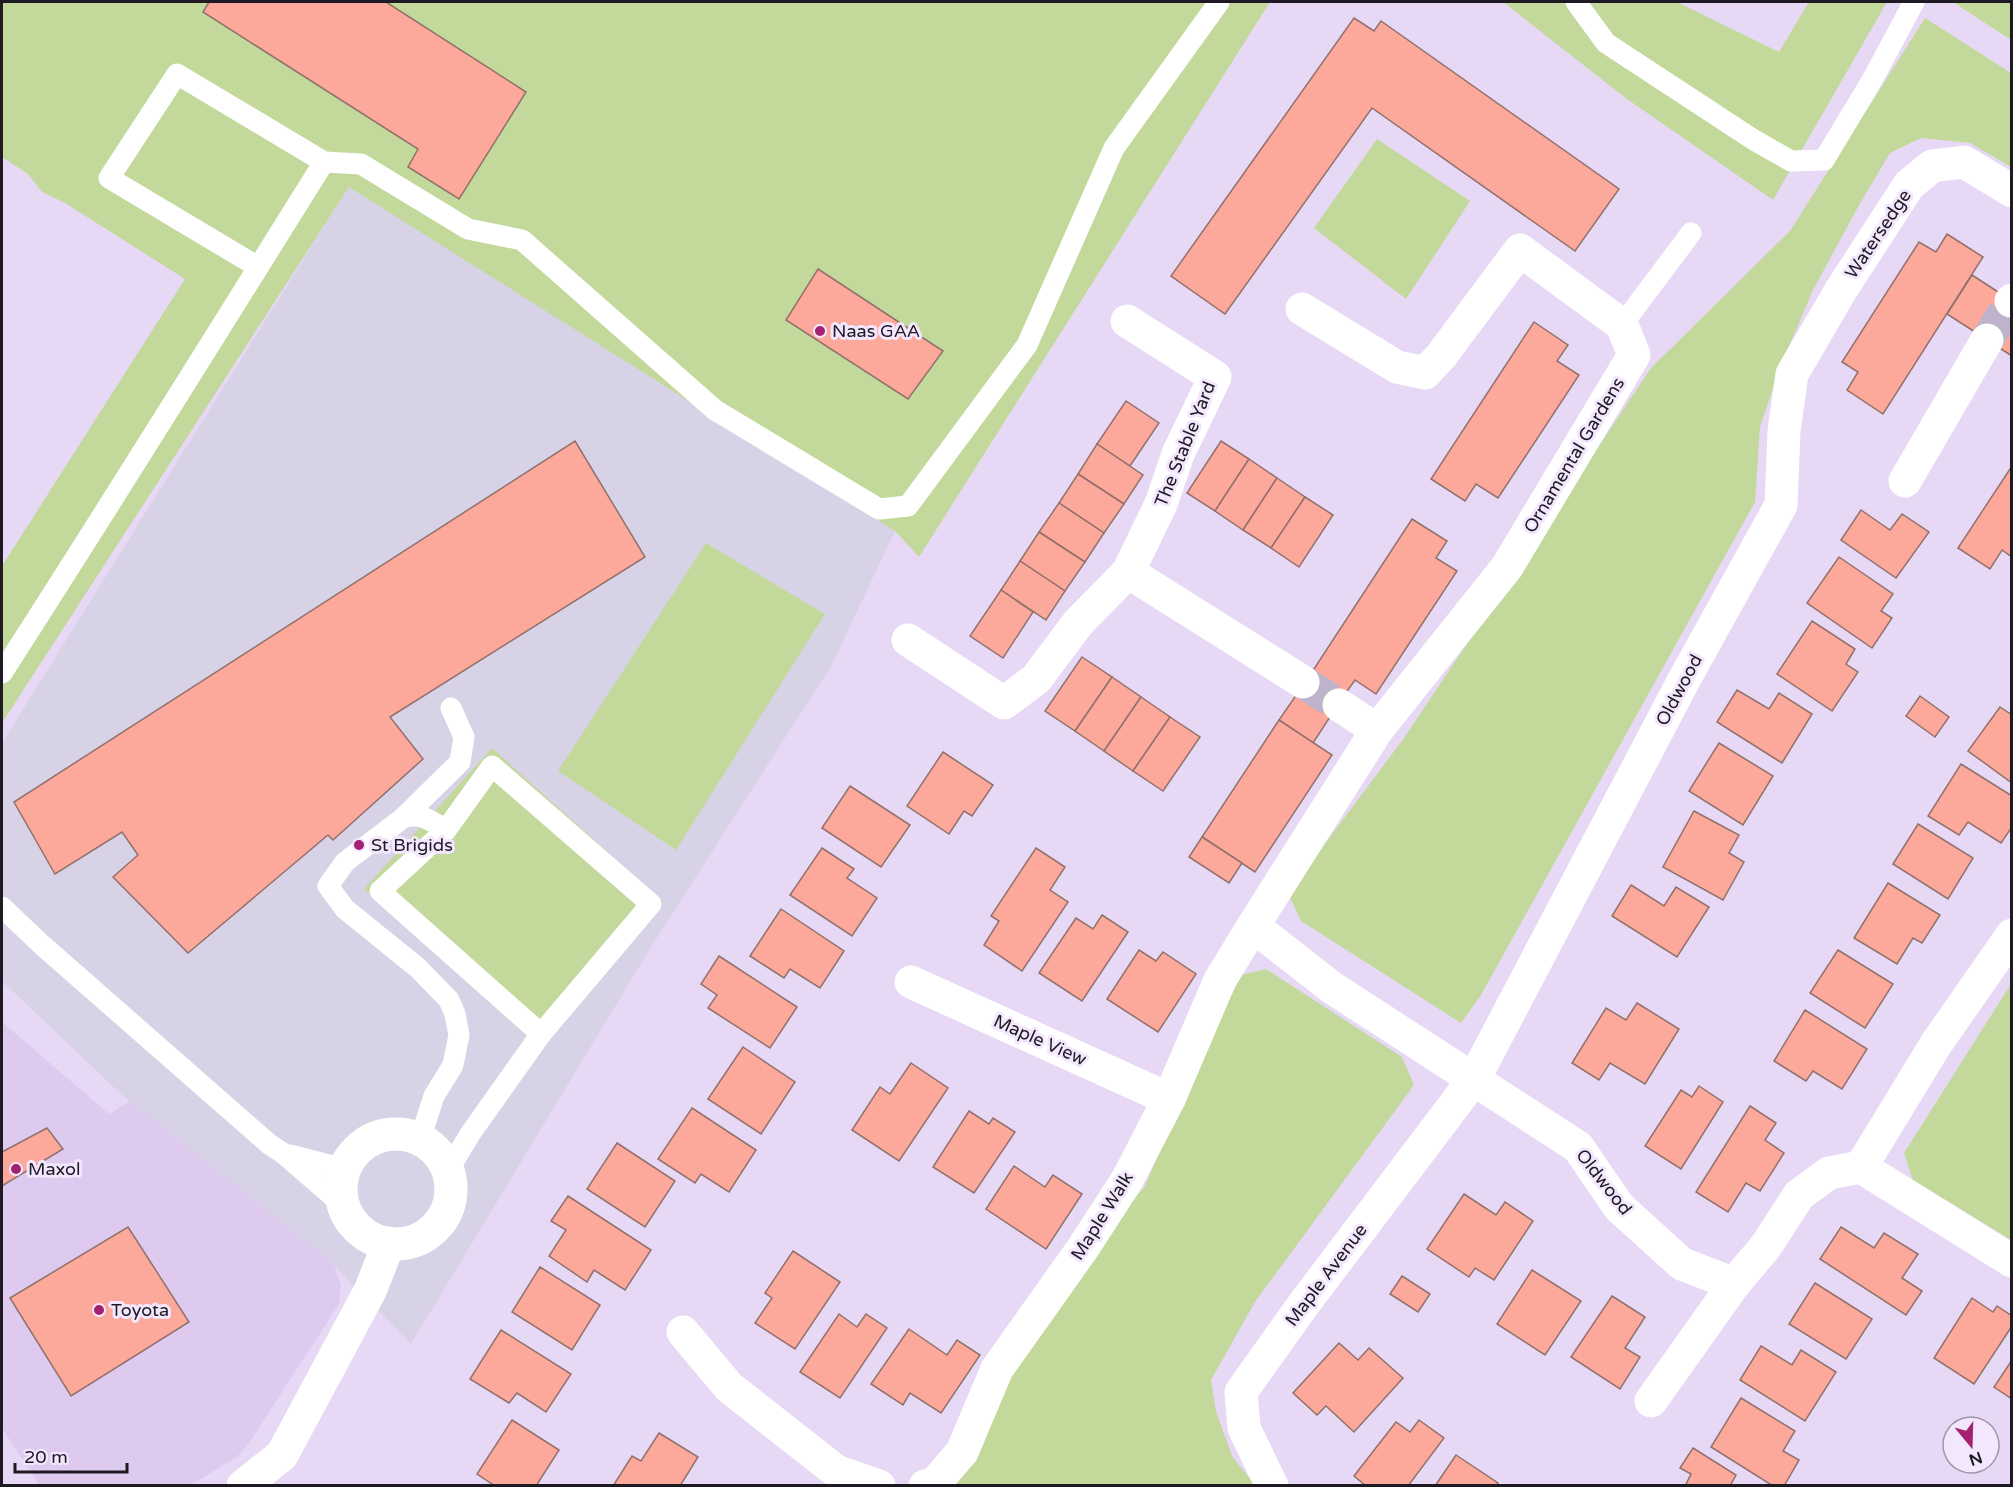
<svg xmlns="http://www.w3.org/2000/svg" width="2013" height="1487" font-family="'Varela Round',sans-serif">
  <rect width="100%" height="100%" fill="#e7d8f5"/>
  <polygon fill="#ddcaee" points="2,1022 109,1114 140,1095 333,1262 341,1285 339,1304 249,1443 238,1456 191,1485 39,1485 2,1428"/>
  <polygon fill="#d8d2e7" points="349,186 895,531 831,666 651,947 411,1344 326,1258 122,1095 2,981 2,743"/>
  <g fill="#c3d99c">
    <polygon points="2,2 1270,2 919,557 895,531 349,187 2,723 2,566 185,279 65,203 42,192 28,174 2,157"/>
    <polygon points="1503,2 1677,2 1779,52 1809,2 1887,2 1773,200 1627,99"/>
    <polygon points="1953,2 2011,2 2011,40"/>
    <polygon points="1925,18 2011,73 2011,167 1970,143 1921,138 1890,153 1859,205 1813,290 1779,370 1760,427 1755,502 1481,995 1461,1023 1301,921 1288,893 1404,738 1651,368 1790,231"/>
    <polygon points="1377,139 1470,201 1406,299 1314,228"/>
    <polygon points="706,543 825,614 676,850 558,771"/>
    <polygon points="492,748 663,902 535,1043 364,889"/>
    <polygon points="1266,969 1402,1057 1414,1085 1255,1302 1211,1380 1216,1411 1232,1456 1255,1485 949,1486 1012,1370 1103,1235 1145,1186 1182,1099 1241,975"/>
    <polygon points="2011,984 2011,1240 1913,1180 1904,1153"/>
  </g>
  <g fill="#fca89b" stroke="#91716c" stroke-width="1.5">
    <polygon points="209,2 386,2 526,92 459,199 408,167 418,149 203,12"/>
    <polygon points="1354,18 1374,31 1381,21 1619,189 1575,251 1372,108 1225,314 1171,276"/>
    <polygon points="1947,234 1983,257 1883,414 1847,390 1858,372 1842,362 1919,242 1936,252"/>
    <polygon points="818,269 943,351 908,399 786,320"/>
    <polygon points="1972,275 2012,301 2012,356 1947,314"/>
    <polygon points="1534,322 1568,345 1557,361 1579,375 1498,498 1476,484 1465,501 1431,479"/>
    <polygon points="1126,401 1159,423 1130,466 1097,444"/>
    <polygon points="575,441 645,557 390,717 423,759 333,840 328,835 188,953 113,877 138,855 122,832 55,874 14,802"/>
    <polygon points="1221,441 1249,459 1215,511 1187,493"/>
    <polygon points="1097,444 1143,475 1124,504 1078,474"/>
    <polygon points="1249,459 1277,478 1243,530 1215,511"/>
    <polygon points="2012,466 2012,557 2002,550 1990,569 1958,548"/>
    <polygon points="1078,474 1124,504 1104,533 1059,503"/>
    <polygon points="1277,478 1305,497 1271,548 1243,530"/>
    <polygon points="1305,497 1333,515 1299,567 1271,548"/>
    <polygon points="1059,503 1104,533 1085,562 1039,532"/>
    <polygon points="1861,510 1890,530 1902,514 1929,532 1896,578 1841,540"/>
    <polygon points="1412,519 1447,541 1436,558 1457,571 1376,694 1355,680 1343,697 1310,675"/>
    <polygon points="1039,532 1085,562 1065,591 1020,561"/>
    <polygon points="1839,557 1893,594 1881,611 1892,618 1872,648 1807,603"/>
    <polygon points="1020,561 1065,591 1046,620 1001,590"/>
    <polygon points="1001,590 1033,612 1003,658 970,636"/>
    <polygon points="1812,621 1855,649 1846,664 1858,672 1832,711 1777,674"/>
    <polygon points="1082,657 1112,677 1075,731 1045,711"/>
    <polygon points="1310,675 1343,697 1313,743 1279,720"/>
    <polygon points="1112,677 1141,697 1104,751 1075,731"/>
    <polygon points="1737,690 1769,709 1779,693 1812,714 1782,763 1717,722"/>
    <polygon points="1920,696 1949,717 1935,737 1906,716"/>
    <polygon points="1141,697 1170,717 1133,771 1104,751"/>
    <polygon points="2000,707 2012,715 2012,783 1968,751"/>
    <polygon points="1170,717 1200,737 1163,791 1133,771"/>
    <polygon points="1279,720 1332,755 1255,872 1202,837"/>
    <polygon points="1719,743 1773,776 1743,825 1689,791"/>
    <polygon points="943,752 993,785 972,816 964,811 949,834 907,806"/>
    <polygon points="1961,764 2012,796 2012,827 2001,843 1968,822 1959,835 1928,816"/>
    <polygon points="850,786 910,825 881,867 822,828"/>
    <polygon points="1694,811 1739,835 1729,853 1744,862 1723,900 1663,867"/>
    <polygon points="1918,824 1973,858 1948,899 1893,864"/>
    <polygon points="1202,837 1242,863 1229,883 1189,857"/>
    <polygon points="822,848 854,869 847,878 877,898 852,936 790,895"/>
    <polygon points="1036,848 1065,867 1050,890 1068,902 1022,971 984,945 999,921 991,916"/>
    <polygon points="1888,883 1940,915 1922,943 1913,938 1897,964 1854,938"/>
    <polygon points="1631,885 1664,906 1676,887 1709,907 1677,957 1612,916"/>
    <polygon points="781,909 844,951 820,988 790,969 784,978 750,956"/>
    <polygon points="1102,915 1128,932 1082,1001 1039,973 1076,918 1093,929"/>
    <polygon points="1139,950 1156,961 1163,952 1196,974 1158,1032 1107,999"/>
    <polygon points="1838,950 1893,984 1865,1028 1810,993"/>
    <polygon points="719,956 797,1007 770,1048 708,1008 717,995 701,984"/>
    <polygon points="1637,1003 1679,1029 1645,1084 1610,1063 1599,1080 1572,1063 1606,1008 1626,1020"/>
    <polygon points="1805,1010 1867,1049 1842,1089 1813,1071 1806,1081 1774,1061"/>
    <polygon points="743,1047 795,1082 761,1134 708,1099"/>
    <polygon points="911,1063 948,1088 899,1161 852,1130 880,1087 890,1094"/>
    <polygon points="1699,1086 1723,1102 1681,1169 1645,1146 1681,1090 1692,1097"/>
    <polygon points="1750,1106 1776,1123 1765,1140 1784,1153 1760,1191 1746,1183 1728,1212 1696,1192"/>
    <polygon points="692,1108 756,1150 729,1192 701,1174 695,1183 658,1159"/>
    <polygon points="969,1111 989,1124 993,1118 1015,1132 974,1193 933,1167"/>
    <polygon points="47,1128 63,1149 2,1186 2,1152"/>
    <polygon points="617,1143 675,1181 645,1227 587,1189"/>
    <polygon points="1014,1166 1045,1187 1053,1175 1082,1194 1046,1249 986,1209"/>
    <polygon points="1464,1194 1496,1215 1505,1202 1533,1221 1494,1280 1475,1268 1469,1277 1427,1249"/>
    <polygon points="568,1196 651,1250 625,1290 594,1270 587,1282 549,1256 566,1230 551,1221"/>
    <polygon points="128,1227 189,1322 71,1396 10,1298"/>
    <polygon points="1841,1227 1874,1248 1884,1233 1918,1254 1902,1278 1922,1291 1906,1315 1820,1259"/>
    <polygon points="793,1251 840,1282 795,1349 755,1323 772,1298 765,1293"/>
    <polygon points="540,1267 600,1305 572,1350 512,1312"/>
    <polygon points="1532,1270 1581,1301 1545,1355 1497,1324"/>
    <polygon points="1402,1276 1430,1294 1418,1312 1390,1294"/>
    <polygon points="1815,1283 1872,1319 1846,1359 1789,1324"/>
    <polygon points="1612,1296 1645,1317 1625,1348 1640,1357 1620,1389 1571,1357"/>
    <polygon points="1972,1298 1993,1312 1997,1306 2012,1316 2012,1326 1974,1384 1934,1358"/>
    <polygon points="839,1314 857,1327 866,1314 887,1328 840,1398 800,1372"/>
    <polygon points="909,1329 947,1355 957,1340 980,1355 941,1413 910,1393 903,1405 871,1384"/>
    <polygon points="501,1330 571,1374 546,1412 517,1393 509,1403 470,1379"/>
    <polygon points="1339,1343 1358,1360 1369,1348 1403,1378 1354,1432 1326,1406 1317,1415 1293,1393"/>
    <polygon points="1761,1346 1792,1365 1801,1350 1836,1372 1805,1421 1740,1380"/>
    <polygon points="2012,1360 2012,1399 1994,1387"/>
    <polygon points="1741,1398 1795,1431 1783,1451 1799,1460 1784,1486 1773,1486 1711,1447"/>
    <polygon points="512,1420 559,1450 536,1486 495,1486 477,1474"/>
    <polygon points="1419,1420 1444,1438 1408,1486 1366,1486 1354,1476 1396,1422 1410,1432"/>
    <polygon points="659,1433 698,1457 680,1486 613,1486 632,1456 641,1461"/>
    <polygon points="1693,1448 1736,1475 1730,1486 1685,1486 1691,1474 1680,1468"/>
    <polygon points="1456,1455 1498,1483 1496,1486 1435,1486"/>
  </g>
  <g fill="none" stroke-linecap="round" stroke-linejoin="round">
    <g stroke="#bfb2cb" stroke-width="33" stroke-dasharray="33 16" stroke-linecap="butt">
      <polyline points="1987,340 2011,301"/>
      <polyline points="1303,682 1339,705"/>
    </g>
    <g stroke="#fff" stroke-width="21">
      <polyline points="1576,2 1606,43 1754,140 1791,161 1824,160 1871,82 1914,2"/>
      <polyline points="324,162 361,164 468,229 522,240 715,410 879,509 908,506 1027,345 1114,148 1219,2"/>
      <polyline points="1622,325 1691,233"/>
      <path d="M 2,673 C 111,504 217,333 324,162 L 177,74 L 109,178 L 258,267"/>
      <polygon points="492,766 651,904 541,1034 380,891 446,830"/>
      <path d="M 403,818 C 420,812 432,821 446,830"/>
      <polyline points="2,907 42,945 269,1144 284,1154 343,1205"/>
      <polyline points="420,1139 434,1096 453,1065 459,1035 455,1014 449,1000 418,968 345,909 328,886 345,862 403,818 460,762 464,737 451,708"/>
      <polyline points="290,1155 344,1169"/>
      <polyline points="448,1171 470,1134 541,1034"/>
    </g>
    <g stroke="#fff" stroke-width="33">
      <polyline points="2011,301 2012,300"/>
      <polyline points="1905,481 1987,340"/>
      <polyline points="1128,572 1303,682"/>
      <polyline points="908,640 1004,703 1036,679 1078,623 1128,572 1161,504 1178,454 1215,377 1127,321"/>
      <polyline points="1339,705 1377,730"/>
      <polyline points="1253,926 1331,987 1578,1147 1619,1207 1682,1264 1734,1284"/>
      <polyline points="2012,935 1936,1044 1861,1167 2012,1261"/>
      <polyline points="911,982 1169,1099"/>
      <circle cx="396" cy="1189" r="55"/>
      <polyline points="683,1332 729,1387 836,1471 879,1486"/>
      <polyline points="1651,1401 1734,1284 1766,1246 1799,1195 1829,1173 1861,1167"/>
      <polyline points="243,1486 282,1455 370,1291 389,1243"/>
      <polyline points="925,1486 935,1483 962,1452 997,1369 1083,1248 1127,1180 1169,1099 1220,980 1253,926 1377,730 1507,567 1634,355 1622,325 1520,250 1441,356 1425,373 1397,367 1302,309"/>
      <polyline points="1272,1486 1244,1428 1241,1392 1303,1305 1474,1079 1685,678 1781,505 1784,431 1792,374 1841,290 1909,185 1932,166 1964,162 2012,191"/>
    </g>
  </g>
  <g fill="#a22170" stroke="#f3e7fe" stroke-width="2">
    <circle cx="820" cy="331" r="6"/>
    <circle cx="359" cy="845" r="6"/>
    <circle cx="16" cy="1169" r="6"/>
    <circle cx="99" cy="1310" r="6"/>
  </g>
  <g text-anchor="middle" stroke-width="6" stroke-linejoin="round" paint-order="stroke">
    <g font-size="18" fill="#1e1923" stroke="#f3e7fe">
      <text transform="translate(1878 234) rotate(-56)" y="6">Watersedge</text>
      <text transform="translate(1185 444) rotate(-68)" y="6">The Stable Yard</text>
      <text transform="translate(1574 455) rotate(-59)" y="6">Ornamental Gardens</text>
      <text transform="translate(1679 690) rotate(-62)" y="6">Oldwood</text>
      <text transform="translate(1040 1040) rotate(24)" y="6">Maple View</text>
      <text transform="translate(1604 1182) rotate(52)" y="6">Oldwood</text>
      <text transform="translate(1102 1216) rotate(-58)" y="6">Maple Walk</text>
      <text transform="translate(1326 1275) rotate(-53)" y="6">Maple Avenue</text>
    </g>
    <g font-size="18" fill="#1e1923" stroke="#f3e7fe" text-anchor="start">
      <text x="832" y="337">Naas GAA</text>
      <text x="371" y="851">St Brigids</text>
      <text x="28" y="1175">Maxol</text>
      <text x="111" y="1316">Toyota</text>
    </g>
  </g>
  <rect width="2013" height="1487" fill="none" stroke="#1e1923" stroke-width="6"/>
  <g transform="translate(1971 1445) rotate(161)"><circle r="28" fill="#f3e7fe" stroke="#9e95a6" stroke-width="1.5"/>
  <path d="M0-4.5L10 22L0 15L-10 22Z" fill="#a22170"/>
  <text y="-9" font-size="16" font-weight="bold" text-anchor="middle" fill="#1e1923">N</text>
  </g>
  <path d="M15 1463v9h112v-9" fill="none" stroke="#1e1923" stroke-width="3"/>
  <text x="24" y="1463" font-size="18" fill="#1e1923" stroke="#f3e7fe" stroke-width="4.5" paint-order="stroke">20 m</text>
</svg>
